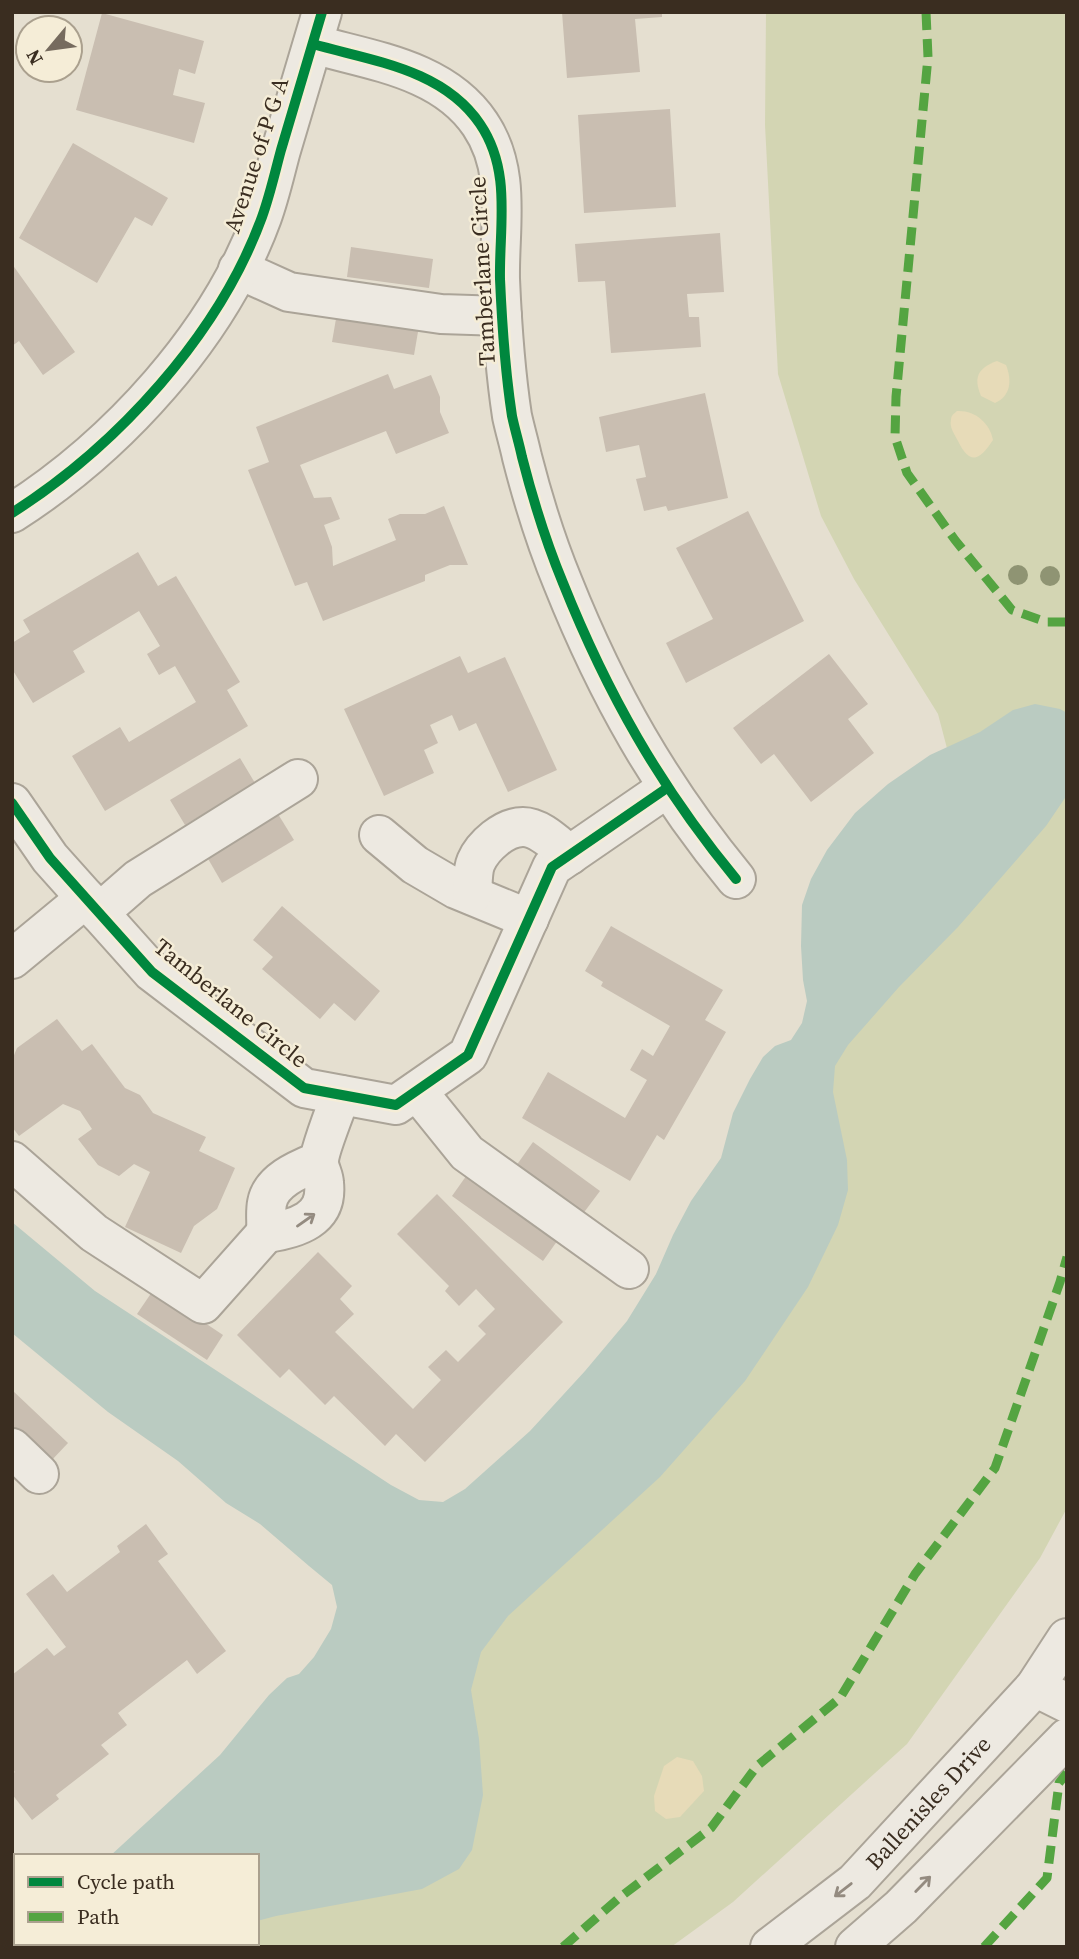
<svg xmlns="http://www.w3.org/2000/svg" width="1079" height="1959" font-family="'Source Serif 4',serif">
  <rect width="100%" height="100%" fill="#e5dfd0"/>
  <polygon fill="#d3d5b3" points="766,12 1067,12 1067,1508 1040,1558 907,1744 733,1902 671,1947 82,1947 86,1943 257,1943 257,1856 770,1163 954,775 938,714 854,579 821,516 778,374 765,125"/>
  <g fill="#e7dbb8">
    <path d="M 997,361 L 1006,365 C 1012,380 1011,396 995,403 L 981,396 C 973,377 978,368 997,361 Z"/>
    <path d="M 957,411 C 975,410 990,423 993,440 C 980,460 970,466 958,441 C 955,435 949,427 951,420 C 951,415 954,414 957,411 Z"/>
    <polygon points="677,1757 693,1761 702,1776 704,1791 680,1817 666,1819 655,1811 654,1796 664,1766"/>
  </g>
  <g fill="#bacbc1">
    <polygon points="1035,704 1060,709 1067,713 1067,795 1046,826 958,927 899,987 848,1045 835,1066 833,1092 847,1160 848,1190 838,1225 808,1287 745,1381 660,1477 508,1616 481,1652 471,1690 479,1739 483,1795 472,1850 459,1869 422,1889 276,1916 257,1921 257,1856 110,1856 220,1755 269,1695 287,1678 299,1674 314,1657 331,1629 337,1607 332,1585 309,1566 260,1524 226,1503 178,1461 108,1412 12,1333 12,1222 95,1291 391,1485 419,1500 443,1502 465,1489 530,1431 585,1371 627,1321 656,1274 673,1235 691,1201 721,1158 733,1113 750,1079 763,1057 775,1046 791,1040 802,1023 807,1001 803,980 801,946 802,905 811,879 827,850 855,813 888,784 930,755 980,732 1013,710"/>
    <polygon points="17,1943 180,1943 172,1947 13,1947"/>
  </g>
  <g fill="#c9beb1">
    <polygon points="562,12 662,12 662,17 635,19 640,72 567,78"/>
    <polygon points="102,13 204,41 195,74 179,69 173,95 205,103 194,143 76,110"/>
    <polygon points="670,109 676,207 584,213 578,115"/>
    <polygon points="73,143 168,198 152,226 135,217 97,283 19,238"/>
    <polygon points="720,233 724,292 687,294 689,317 699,317 701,347 611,353 605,281 578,282 575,244"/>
    <polygon points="351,247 433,259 429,288 347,277"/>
    <polygon points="12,264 75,352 43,375 19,341 12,346"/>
    <polygon points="337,313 419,326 414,355 332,342"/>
    <polygon points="388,374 394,389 431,375 440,397 440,412 449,433 396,454 386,431 300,465 314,498 331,497 340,519 324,525 332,547 333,566 396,540 388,519 400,514 425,514 444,506 468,565 450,565 425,575 425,581 323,621 307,582 295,586 248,470 269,462 256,427"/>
    <polygon points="705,393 728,498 668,511 666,506 644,511 636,479 646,477 639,445 606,452 599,417"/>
    <polygon points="748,511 804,621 686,683 666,643 713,619 676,548"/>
    <polygon points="138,552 158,586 176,576 240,682 227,690 248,726 105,811 72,756 120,727 129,742 196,702 175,666 159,675 147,654 160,646 139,611 73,651 85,672 33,703 12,669 12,643 30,632 23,620"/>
    <polygon points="829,654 868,704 848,719 874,753 811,802 774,754 761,764 733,728"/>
    <polygon points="460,656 468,673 505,657 557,770 508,792 476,723 459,731 452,715 430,725 438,743 424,750 434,773 384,796 344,709"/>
    <polygon points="240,758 255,783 185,825 170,800"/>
    <polygon points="278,814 294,840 222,883 207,857"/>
    <polygon points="282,906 380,991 355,1021 334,1003 320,1019 262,969 273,957 253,940"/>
    <polygon points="611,926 723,990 705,1020 726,1032 664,1140 657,1135 630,1181 522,1118 548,1072 625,1118 647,1080 630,1070 642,1049 653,1056 670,1026 601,986 603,982 585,971"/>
    <polygon points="57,1019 82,1051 92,1044 125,1088 140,1095 153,1113 206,1137 199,1151 235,1168 217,1209 194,1226 181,1253 125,1227 150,1172 134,1164 119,1176 98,1165 78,1139 92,1129 80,1111 63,1104 19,1136 12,1127 12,1060 17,1048"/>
    <polygon points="533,1142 600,1191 582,1215 516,1166"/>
    <polygon points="469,1172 560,1237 543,1261 452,1196"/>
    <polygon points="437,1194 563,1322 425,1462 396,1434 385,1446 334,1396 325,1405 289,1369 280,1378 237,1335 318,1252 352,1286 340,1299 354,1314 335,1332 413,1409 441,1380 428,1367 446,1350 458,1362 486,1334 478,1326 495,1309 476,1289 459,1306 445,1291 449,1286 397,1234"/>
    <polygon points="154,1289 223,1335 207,1360 137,1314"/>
    <polygon points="12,1390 68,1443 50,1462 12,1427"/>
    <polygon points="146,1524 168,1554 158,1561 226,1651 197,1674 187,1660 118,1713 127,1725 101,1745 109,1754 56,1795 59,1799 32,1820 12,1794 12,1774 15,1772 12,1769 12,1675 47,1648 54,1656 66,1647 26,1594 53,1574 67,1592 120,1552 117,1546"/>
  </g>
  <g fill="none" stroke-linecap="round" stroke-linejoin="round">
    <defs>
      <g id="minor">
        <path d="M 313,44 C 372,61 443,69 480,124 C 512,171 499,226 500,279 C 502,325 505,370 512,416 C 515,430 519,443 522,457 C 533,500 546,542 563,583 C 607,693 660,787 736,879"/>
        <polyline points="238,269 289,292 441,314 502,316"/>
        <path d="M 12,513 C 117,446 219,335 262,217 C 270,195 275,172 281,150 C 295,104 308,58 322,12"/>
        <polyline points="12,803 50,858 152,972 304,1088 396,1105 468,1055 552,867 667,788"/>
        <polyline points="379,835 415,865 456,889 529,919"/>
        <path d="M 472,895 C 473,885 472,871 476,862 C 483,846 504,827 523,827 C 540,827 557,845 570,855"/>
        <polyline points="99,913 138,879 298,779"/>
        <polyline points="12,959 86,898"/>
        <polyline points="417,1091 467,1153 629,1269"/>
        <polyline points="12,1161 94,1233 203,1304 266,1233"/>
        <path d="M 319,1161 C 300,1169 271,1180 267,1203 C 265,1213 267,1223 266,1233 C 296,1229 328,1220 324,1183 C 324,1176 319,1169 319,1162 C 319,1152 336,1108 341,1095"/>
        <polyline points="12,1448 39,1474"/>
        <polyline points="1035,1687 1067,1703"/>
        <path id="s1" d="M 770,1947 L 855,1882 L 1035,1687 L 1067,1638"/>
        <polyline points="855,1947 901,1907 1067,1738"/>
      </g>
    </defs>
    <use href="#minor" stroke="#aba498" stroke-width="42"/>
    <use href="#minor" stroke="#ede9e1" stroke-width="38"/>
    <g stroke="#54a441" stroke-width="9" stroke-dasharray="18 9" stroke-linecap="butt">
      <polyline points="926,12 928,57 896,397 895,437 907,473 955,540 1012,610 1046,622 1067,622"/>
      <polyline points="563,1947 619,1898 711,1828 757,1766 840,1698 915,1574 995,1468 1060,1282 1067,1257"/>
      <polyline points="984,1947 1047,1878 1059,1783 1067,1773"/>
    </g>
    <defs>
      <g id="cycleway">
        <path d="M 313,44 C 372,61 443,69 480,124 C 512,171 499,226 500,279 C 502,325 505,370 512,416 C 515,430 519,443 522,457 C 533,500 546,542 563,583 C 607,693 660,787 736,879"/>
        <path d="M 12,513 C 117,446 219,335 262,217 C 270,195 275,172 281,150 C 295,104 308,58 322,12"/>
        <polyline points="12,803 50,858 152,972 304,1088 396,1105 468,1055 552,867 667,788"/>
      </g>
    </defs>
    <use href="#cycleway" stroke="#f5edd7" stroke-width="15"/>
    <use href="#cycleway" stroke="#00873e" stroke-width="10"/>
  </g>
  <g fill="#8f9473">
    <circle cx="1018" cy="575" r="10"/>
    <circle cx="1050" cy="576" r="10"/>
  </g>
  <defs><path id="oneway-shaft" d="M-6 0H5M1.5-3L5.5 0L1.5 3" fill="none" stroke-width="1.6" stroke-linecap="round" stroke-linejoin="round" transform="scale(1.75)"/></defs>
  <g stroke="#948b80">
    <use href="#oneway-shaft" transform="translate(306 1220) rotate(-35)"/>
    <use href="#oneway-shaft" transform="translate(923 1884) rotate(-46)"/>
    <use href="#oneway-shaft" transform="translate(843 1890) rotate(142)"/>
  </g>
  <g text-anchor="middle" stroke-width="5" stroke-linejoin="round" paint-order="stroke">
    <g font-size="23" fill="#3a2d20" stroke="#f5edd7">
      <text transform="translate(256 155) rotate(-72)" y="8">Avenue of P G A</text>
      <text transform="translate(482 271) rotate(-93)" y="8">Tamberlane Circle</text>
      <text transform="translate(231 1003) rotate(39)" y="8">Tamberlane Circle</text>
      <text dy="8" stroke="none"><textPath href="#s1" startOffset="215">Ballenisles Drive</textPath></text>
    </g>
  </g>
  <rect width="1079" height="1959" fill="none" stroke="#3a2d20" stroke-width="28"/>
  <rect x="14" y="1854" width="245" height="91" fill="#f5edd7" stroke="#aaa08e" stroke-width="2"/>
  <rect x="28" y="1877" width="35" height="10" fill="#00873e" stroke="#aaa08e" stroke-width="2"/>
  <text x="77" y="1889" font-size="21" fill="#3a2d20">Cycle path</text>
  <rect x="28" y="1912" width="35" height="10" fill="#54a441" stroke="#aaa08e" stroke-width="2"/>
  <text x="77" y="1924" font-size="21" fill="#3a2d20">Path</text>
  <g transform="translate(49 49) rotate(241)"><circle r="33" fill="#f5edd7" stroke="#aaa08e" stroke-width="2"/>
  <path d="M0-5L12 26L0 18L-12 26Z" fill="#766b5e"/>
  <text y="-10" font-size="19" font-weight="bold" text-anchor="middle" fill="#3a2d20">N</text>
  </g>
</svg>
